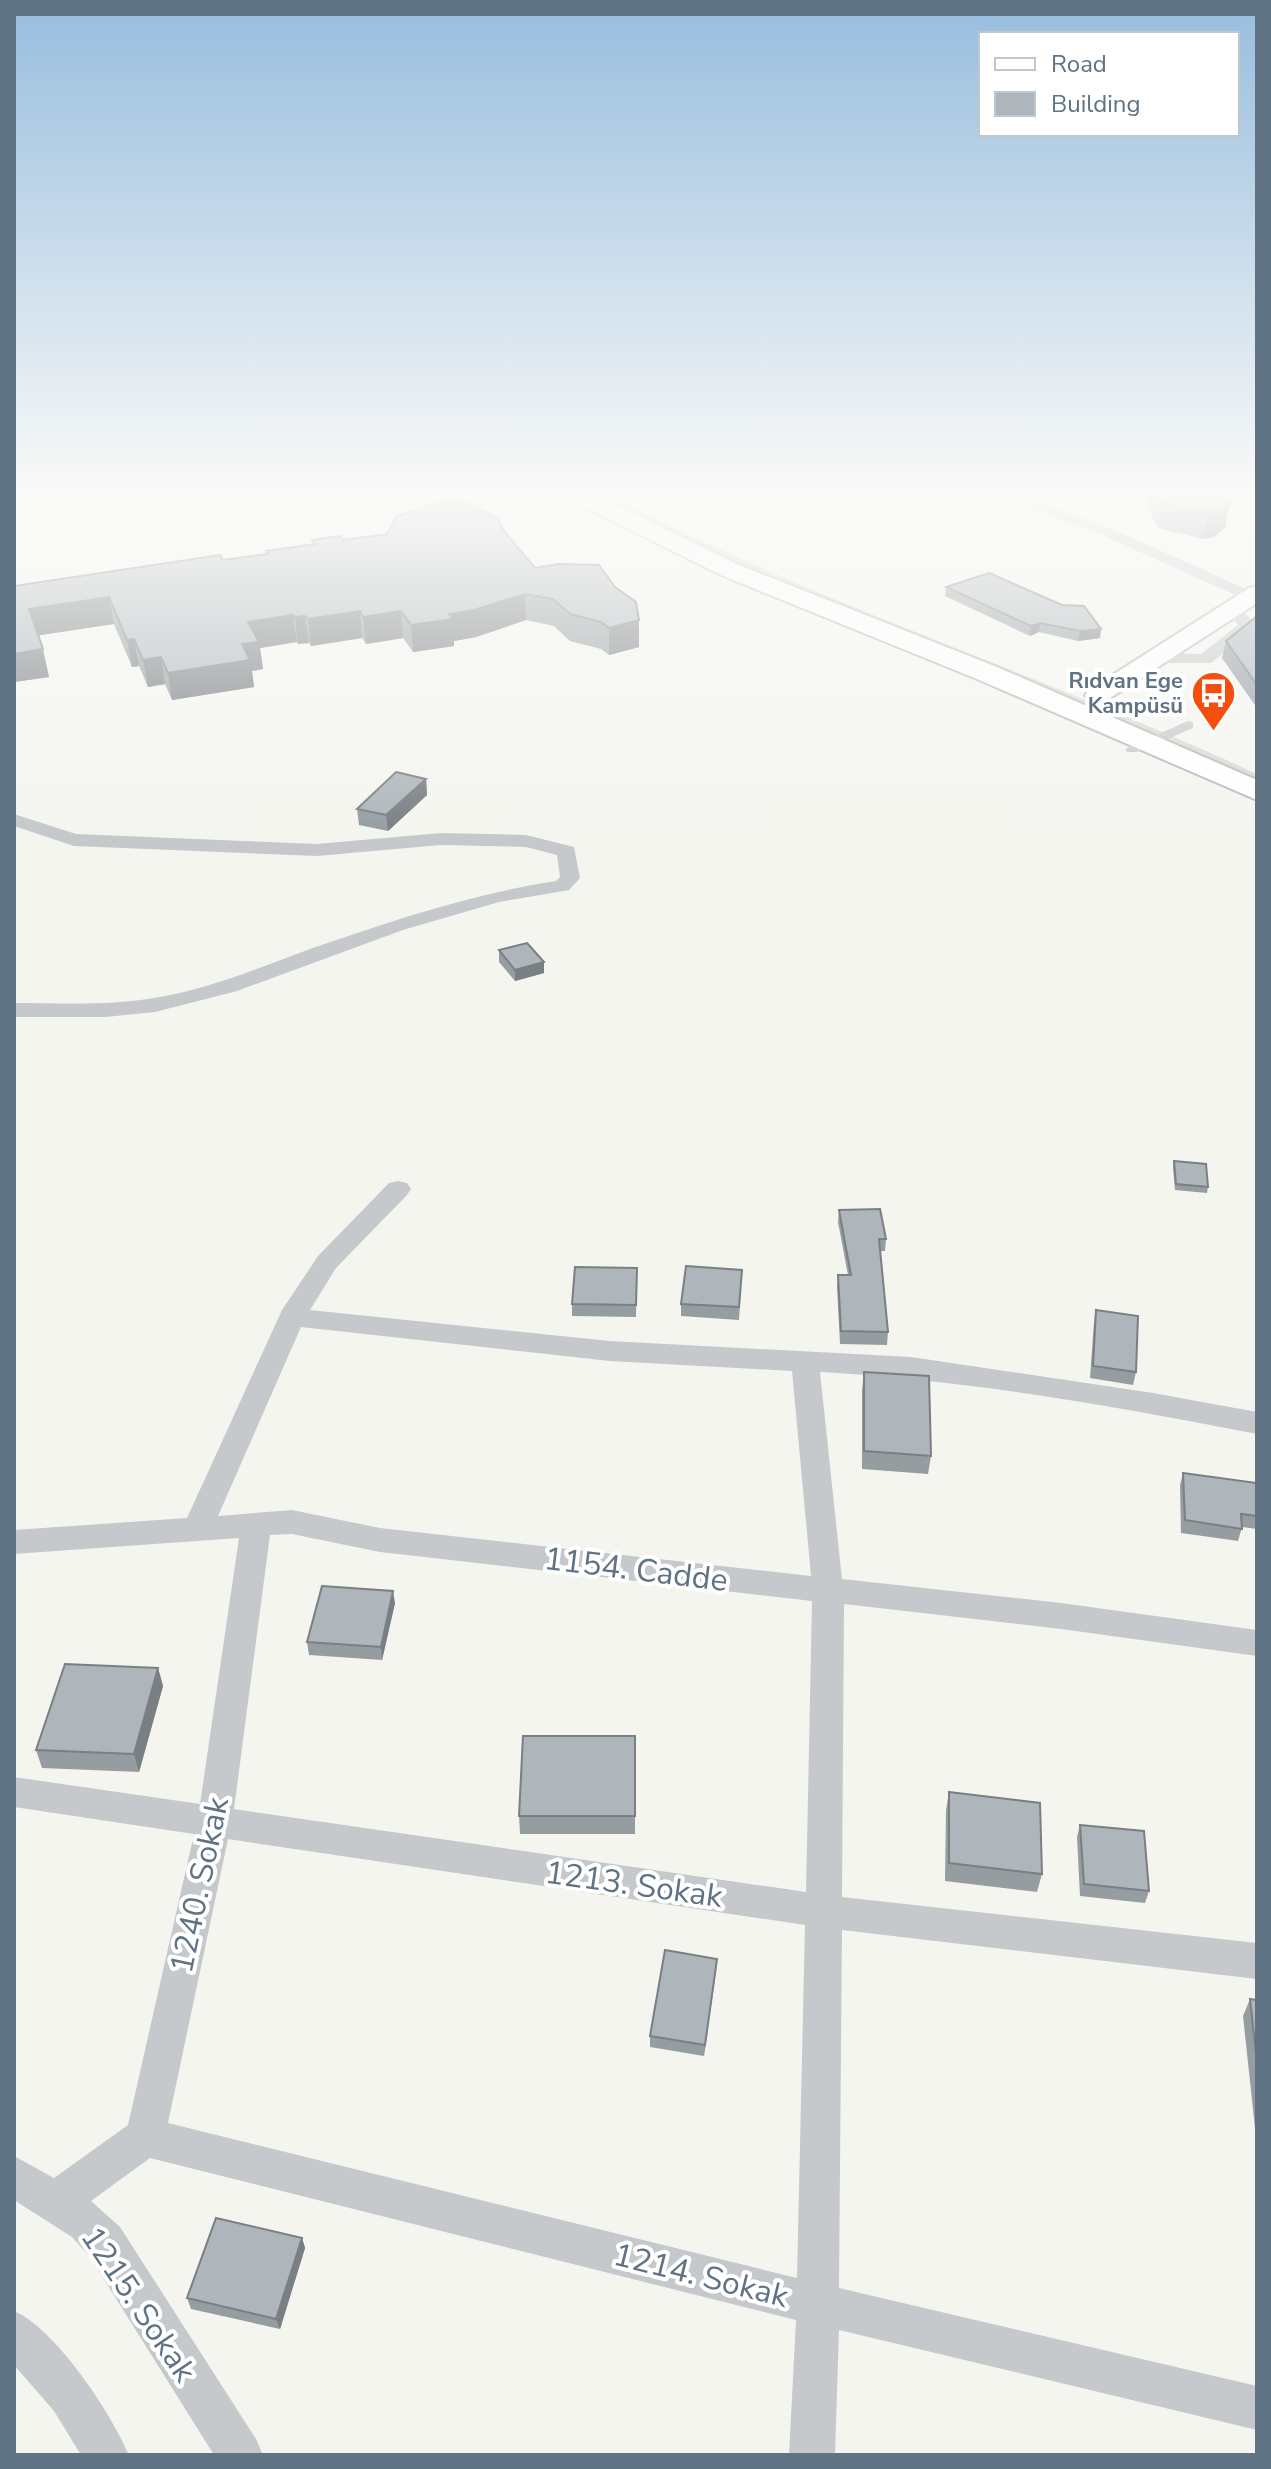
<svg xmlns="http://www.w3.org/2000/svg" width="1271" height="2469" font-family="'Nunito Sans',sans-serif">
  <rect width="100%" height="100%" fill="#f5f5f0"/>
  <path fill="#d5ddd1" d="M 583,489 L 596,489 C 809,601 1039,673 1257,774 L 1257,782 L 1078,702 L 759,574 Z"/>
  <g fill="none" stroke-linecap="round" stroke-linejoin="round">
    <defs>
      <polygon id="secondary" points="1257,586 1257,603 1107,700 1089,700 1085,695 1089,690 1249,588"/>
      <polygon id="primary" points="554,489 584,489 739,565 997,667 1257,780 1257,800 977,679 721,575 558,494"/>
    </defs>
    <use href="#secondary" stroke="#b7bcc1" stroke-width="4"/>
    <use href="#primary" stroke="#b6babe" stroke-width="4"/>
    <polygon fill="#c6c9cc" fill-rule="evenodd" points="1188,721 1193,722 1193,728 1137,752 1127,752 1125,749"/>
    <g fill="#c6c9cc" fill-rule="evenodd">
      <polygon points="981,489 1011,492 1018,489 1257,489 1257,495 1024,497 1110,528 1257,594 1257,605 1100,534"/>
      <polygon points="1233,604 1239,606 1256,626 1211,663 1158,663 1149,658 1158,653 1201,654 1238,625 1225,609"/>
      <path d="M 14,814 L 76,834 L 317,844 L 441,833 L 526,835 L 574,847 L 580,878 L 569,890 L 499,902 L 403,930 L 237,991 L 155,1012 L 106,1017 L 14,1017 L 14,1003 C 60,1003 108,1006 154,998 C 207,990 259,968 310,949 C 391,921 471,894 556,881 L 560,877 L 557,855 L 526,847 L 441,845 L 317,856 L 74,846 L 14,826 Z"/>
      <path d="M 398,1181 L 407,1183 L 411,1189 L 407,1195 L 336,1268 L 310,1310 L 610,1341 L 911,1357 L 1153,1393 L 1257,1412 L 1257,1434 C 1113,1406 967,1380 820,1372 L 842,1579 L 1061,1603 L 1257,1630 L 1257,1656 L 1061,1629 L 844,1604 L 842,1897 L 1257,1943 L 1257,1979 L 842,1930 L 839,2288 L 1257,2386 L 1257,2430 L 839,2330 L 835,2455 L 789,2455 L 796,2320 L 150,2158 L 91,2201 L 120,2227 L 256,2439 L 263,2455 L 214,2455 L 90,2257 L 72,2237 L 14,2200 L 14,2156 L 54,2178 L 128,2125 L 194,1834 L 14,1807 L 14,1777 L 200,1804 L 239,1538 L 14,1554 L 14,1530 L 187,1518 L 282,1310 L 318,1256 L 389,1183 ZM 301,1327 L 610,1361 L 792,1371 L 811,1576 L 380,1528 L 292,1510 L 218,1516 ZM 292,1534 L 380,1552 L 812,1601 L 806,1892 L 234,1809 L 270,1535 ZM 228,1839 L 805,1925 L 797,2278 L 168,2123 Z"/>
      <path d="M 14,2311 C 56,2329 111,2413 129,2455 L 81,2455 L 54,2411 L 14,2365 Z"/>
    </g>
    <use href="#secondary" fill="#fff" fill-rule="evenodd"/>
    <use href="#primary" fill="#fff" fill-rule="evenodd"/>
  </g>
  <g fill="#969da1">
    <polygon points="1149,489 1221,489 1230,503 1225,528 1214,537 1203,539 1158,528 1146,505"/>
    <polygon points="503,530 535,568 639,647 609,655 601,649 570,641 554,626 526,620 476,637 454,641 454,646 413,652 403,638 366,644 362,638 311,646 309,643 298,644 297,642 260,648 263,669 252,671 254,687 172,700 165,684 148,687 139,666 132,667 114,624 38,635 49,677 14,682 14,586 267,554 266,551 313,545 312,540 343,540"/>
    <polygon points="989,573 1100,638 1078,641 1039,632 1030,636 945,596 946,587"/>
    <polygon points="1257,616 1257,708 1222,658 1226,641"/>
    <polygon points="426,779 427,795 388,831 359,825 357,809"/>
    <polygon points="499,950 544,962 544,973 515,981 499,962"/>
    <polygon points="1174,1161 1208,1187 1207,1193 1175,1190 1173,1167"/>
    <polygon points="839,1210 886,1239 885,1251 880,1251 888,1332 887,1345 840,1344 837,1287 838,1275 848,1275 838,1222"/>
    <polygon points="637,1268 636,1317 572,1316 572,1304"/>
    <polygon points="742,1270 739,1320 681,1316 681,1304"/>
    <polygon points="1096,1310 1136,1372 1133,1385 1090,1378 1094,1322"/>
    <polygon points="864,1372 931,1456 928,1474 862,1469 862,1390"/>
    <polygon points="1183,1473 1257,1483 1257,1529 1242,1527 1238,1541 1181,1533 1180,1485"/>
    <polygon points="395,1603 382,1660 309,1655 307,1642"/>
    <polygon points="158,1668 163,1686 139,1772 42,1768 36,1750"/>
    <polygon points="635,1736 635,1834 520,1834 519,1816"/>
    <polygon points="949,1792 1042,1874 1037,1892 945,1881 946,1810"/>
    <polygon points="1080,1825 1149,1891 1145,1903 1080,1896 1077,1837"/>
    <polygon points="717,1959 704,2056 650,2047 650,2036"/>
    <polygon points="1250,1999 1257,2000 1257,2129 1255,2128 1243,2016"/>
    <polygon points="302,2238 305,2248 280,2329 191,2309 187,2298"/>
  </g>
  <g fill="#7a7f83">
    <polygon points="1230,503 1225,528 1214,537 1203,539 1208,513"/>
    <polygon points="525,594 526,620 476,637 454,641 454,646 413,652 411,625"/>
    <polygon points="109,597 114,624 35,636 29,609"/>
    <polygon points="360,611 362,638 311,646 308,619"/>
    <polygon points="401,611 403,638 366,644 363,617"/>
    <polygon points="293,615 297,642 260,648 263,669 252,671 254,687 172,700 168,673 242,644 248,622"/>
    <polygon points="305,616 309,643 298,644 295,617"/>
    <polygon points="639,620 639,647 609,655 609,628"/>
    <polygon points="1040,623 1039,632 1030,636 1031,626"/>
    <polygon points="1101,629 1100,638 1078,641 1080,631"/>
    <polygon points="134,639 139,666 132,667 127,640"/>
    <polygon points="43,649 49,677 14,682 14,654"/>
    <polygon points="161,657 165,684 148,687 143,660"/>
    <polygon points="426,779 427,795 388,831 386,815"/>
    <polygon points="544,962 544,973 515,981 515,970"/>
    <polygon points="393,1591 395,1603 382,1660 381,1647"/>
    <polygon points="158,1668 163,1686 139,1772 134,1754"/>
    <polygon points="717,1959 716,1971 704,2056 705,2045"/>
    <polygon points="302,2238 305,2248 280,2329 276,2319"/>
  </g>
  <g fill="#aeb6bb" stroke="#7a7f83" stroke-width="2">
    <polygon points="1155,489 1221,489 1230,503 1219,512 1208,513 1162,503"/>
    <polygon points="451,499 463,501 498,518 503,530 535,568 558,564 599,565 615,587 636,602 639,620 609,628 601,622 570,614 553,599 525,594 474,610 449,614 453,619 411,625 401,611 363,617 360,611 308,619 305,616 295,617 293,615 248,622 259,642 242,644 250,660 168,673 161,657 143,660 134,639 127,640 109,597 29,609 43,649 14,654 14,586 220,555 223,560 268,554 266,551 316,544 312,540 340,536 343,540 387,534 397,516"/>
    <polygon points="989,573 1062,605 1084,606 1101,629 1080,631 1040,623 1031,626 946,587"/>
    <polygon points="1257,616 1257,685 1226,641"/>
    <polygon points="396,772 426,779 386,815 357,809"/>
    <polygon points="527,943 544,962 515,970 499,950"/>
    <polygon points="1174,1161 1206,1164 1208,1187 1176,1184"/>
    <polygon points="880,1209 886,1239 879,1239 888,1332 841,1331 838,1275 851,1275 839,1210"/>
    <polygon points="686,1266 742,1270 739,1307 681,1304"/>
    <polygon points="575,1267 637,1268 636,1305 572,1304"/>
    <polygon points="1096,1310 1138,1316 1136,1372 1093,1366"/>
    <polygon points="864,1372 929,1376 931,1456 864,1451"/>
    <polygon points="1183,1473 1257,1483 1257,1516 1241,1514 1242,1529 1185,1520"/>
    <polygon points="322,1586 393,1591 381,1647 307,1642"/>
    <polygon points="65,1664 158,1668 134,1754 36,1750"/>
    <polygon points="523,1736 635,1736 635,1816 519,1816"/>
    <polygon points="949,1792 1040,1803 1042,1874 949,1863"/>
    <polygon points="1080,1825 1144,1831 1149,1891 1084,1884"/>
    <polygon points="665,1950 717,1959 705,2045 650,2036"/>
    <polygon points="1250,1999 1257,2000 1257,2063"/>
    <polygon points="216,2218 302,2238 276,2319 187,2298"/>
  </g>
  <linearGradient id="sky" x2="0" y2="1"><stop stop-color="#97bdde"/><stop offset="0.59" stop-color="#fafaf8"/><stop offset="1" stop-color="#fafaf8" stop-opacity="0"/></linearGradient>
  <rect width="1271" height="835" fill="url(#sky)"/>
  <defs>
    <symbol id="bus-pin" viewBox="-11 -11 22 30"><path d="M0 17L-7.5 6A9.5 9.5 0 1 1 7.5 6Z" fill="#f54f0f" stroke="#fff"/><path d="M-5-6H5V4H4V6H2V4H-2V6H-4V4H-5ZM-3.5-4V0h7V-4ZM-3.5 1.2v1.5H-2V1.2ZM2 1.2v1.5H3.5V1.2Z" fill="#fff"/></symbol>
  </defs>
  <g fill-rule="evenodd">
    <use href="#bus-pin" x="1188" y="668" width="51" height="69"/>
  </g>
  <g text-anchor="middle" stroke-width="8" stroke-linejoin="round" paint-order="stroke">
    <g font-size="22" font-weight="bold" fill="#607384" stroke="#fff" text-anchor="end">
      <text x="1183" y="688">Rıdvan Ege<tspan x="1183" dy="25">Kampüsü</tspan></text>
    </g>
    <g font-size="32" fill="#607384" stroke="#fff">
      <text transform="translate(636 1569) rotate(7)" y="11">1154. Cadde</text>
      <text transform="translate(634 1884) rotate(8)" y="11">1213. Sokak</text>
      <text transform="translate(199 1885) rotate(-78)" y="11">1240. Sokak</text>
      <text transform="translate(701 2275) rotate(14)" y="11">1214. Sokak</text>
      <text transform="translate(139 2304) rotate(56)" y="11">1215. Sokak</text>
    </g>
  </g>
  <rect width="1271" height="2469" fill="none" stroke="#607384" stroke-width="32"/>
  <rect x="979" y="32" width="260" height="104" fill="#ffffff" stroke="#bfc7ce" stroke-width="2"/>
  <rect x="995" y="58" width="40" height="12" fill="#ffffff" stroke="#bfc7ce" stroke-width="2"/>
  <text x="1051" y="72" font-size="24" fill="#607384">Road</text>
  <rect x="995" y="92" width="40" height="24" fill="#aeb6bb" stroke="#bfc7ce" stroke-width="2"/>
  <text x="1051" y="112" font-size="24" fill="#607384">Building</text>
</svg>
